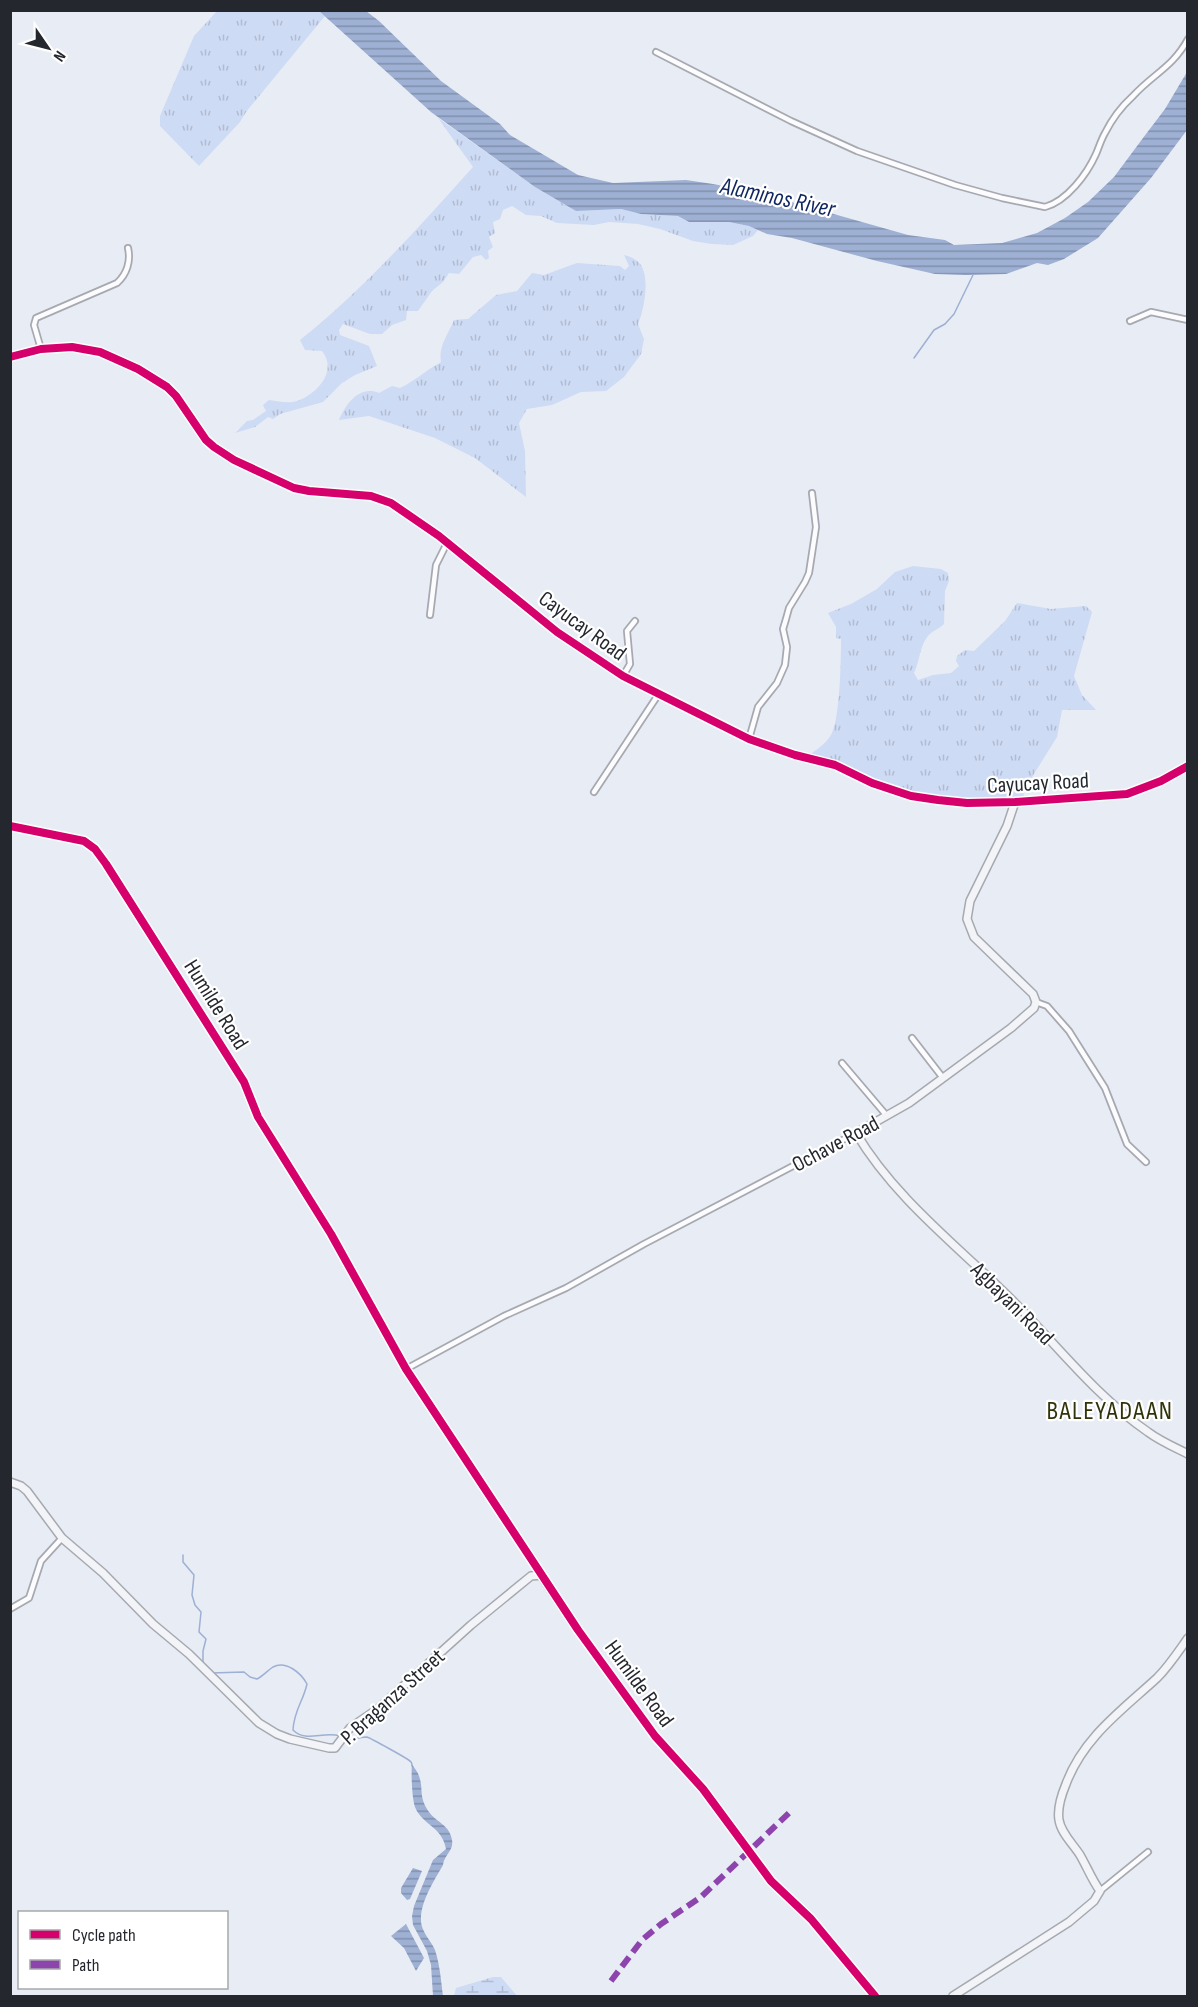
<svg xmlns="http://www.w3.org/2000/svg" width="1198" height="2007" font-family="'Sofia Sans Condensed',sans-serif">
  <defs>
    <pattern id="grass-tufts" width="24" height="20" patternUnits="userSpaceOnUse" patternTransform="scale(1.5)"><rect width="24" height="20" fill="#cedbf4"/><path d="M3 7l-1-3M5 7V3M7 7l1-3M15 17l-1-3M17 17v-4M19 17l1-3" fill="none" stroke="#b1bcd2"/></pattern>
    <pattern id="wetland-marsh" width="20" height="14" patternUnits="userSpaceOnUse" patternTransform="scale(1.5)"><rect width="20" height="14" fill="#cedbf4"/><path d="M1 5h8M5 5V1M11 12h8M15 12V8" fill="none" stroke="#b1bcd2"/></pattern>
    <pattern id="water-rules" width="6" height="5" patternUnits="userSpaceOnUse" patternTransform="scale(1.5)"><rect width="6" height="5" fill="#9eb0d3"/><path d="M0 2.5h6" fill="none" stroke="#818fac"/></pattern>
  </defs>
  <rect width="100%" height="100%" fill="#e8ecf5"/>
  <g fill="url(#grass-tufts)">
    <polygon points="217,11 319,11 325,16 246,112 240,122 199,166 160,126 160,116 194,36"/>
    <path d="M 438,118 L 535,187 L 576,211 L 621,209 L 641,214 L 678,216 L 689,222 L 729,222 L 749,226 L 758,230 L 753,236 L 733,245 L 712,244 L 693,241 L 660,229 L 638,224 L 609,222 L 594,225 L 557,223 L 541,216 L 526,215 L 512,206 L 503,210 L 500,219 L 493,222 L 495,233 L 489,237 L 493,247 L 488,251 L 489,258 L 486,260 L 481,255 L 473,257 L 459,274 L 449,273 L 443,282 L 432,291 L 418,311 L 407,311 L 406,320 L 392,325 L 382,334 L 370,334 L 343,324 L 339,330 L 340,335 L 369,346 L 377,366 L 355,375 L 342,383 L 323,402 L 280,414 L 273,419 L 268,417 L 255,427 L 235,433 L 247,421 L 253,420 L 266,411 L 263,405 L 269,400 C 279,401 288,404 297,401 C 317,394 338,371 322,351 L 305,350 L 300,340 C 364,289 418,228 473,167 Z"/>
    <path d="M 624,255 C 628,256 634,258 637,261 C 652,272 644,310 638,324 L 644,339 L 641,354 L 624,377 L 606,391 L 581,392 L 552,405 L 527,409 L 519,423 L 525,451 L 526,497 L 475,458 L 435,438 L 369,416 L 339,420 C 346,404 359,385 379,393 L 392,386 L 400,388 C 415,381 426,370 441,362 C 438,346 448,335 454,320 L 468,319 L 496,295 L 517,291 L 532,273 L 544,275 L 577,263 L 620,266 L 625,270 L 629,266 Z"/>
    <path d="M 913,566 L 941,569 L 948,573 L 949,581 L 945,591 L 944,624 C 939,629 932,631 928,636 C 919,647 920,661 914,673 L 918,680 L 933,675 L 951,673 L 959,666 L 956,661 L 957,656 L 965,650 L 974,651 L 1005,621 L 1017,603 L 1051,609 L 1086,606 L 1092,612 L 1074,676 L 1082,695 L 1096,710 L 1062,710 L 1057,737 L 1024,790 L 1023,803 L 985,806 L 931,802 L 804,759 C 813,752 827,744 832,733 C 840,716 841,660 841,639 L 836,638 L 836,627 L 828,613 L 851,604 L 877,589 L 895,572 Z"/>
  </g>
  <polygon fill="url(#wetland-marsh)" points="493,1977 501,1977 517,1996 454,1996 456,1988"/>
  <g fill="url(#water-rules)">
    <polygon points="319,11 366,11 379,21 441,81 500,124 510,135 578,175 613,183 686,180 713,184 759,193 908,235 945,240 954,245 1002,243 1037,233 1065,218 1088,202 1114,177 1143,138 1165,109 1187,72 1187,130 1151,178 1098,238 1064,259 1048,265 1037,263 1006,274 966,275 935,274 877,261 792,238 767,234 749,226 729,222 689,222 678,216 641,214 621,209 576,211 535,187 431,112"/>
    <path d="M 412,1764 C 414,1768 418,1772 419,1776 C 424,1790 418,1796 429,1812 C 436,1822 450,1825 452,1840 C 454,1851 444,1855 443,1865 C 434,1881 420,1902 421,1921 C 421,1931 431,1941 435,1950 C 440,1965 441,1981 443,1996 L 433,1996 L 431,1965 L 427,1951 L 413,1925 L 412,1916 L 414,1906 L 433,1860 L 446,1849 C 442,1826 422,1825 415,1807 C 412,1798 411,1775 412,1764 Z"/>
    <polygon points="413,1868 422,1871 410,1899 407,1900 401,1893 401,1888"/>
    <polygon points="406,1924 424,1958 416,1971 404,1948 391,1936"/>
  </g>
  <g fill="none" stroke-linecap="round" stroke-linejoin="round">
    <g stroke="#9eb0d3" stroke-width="1.5">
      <polyline points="914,358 934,330 945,324 954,314 973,275"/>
      <polyline points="183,1555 183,1562 194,1575 192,1595 195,1605 201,1612 199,1632 206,1639 203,1651 203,1664"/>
      <path d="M 211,1673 L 244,1672 L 250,1677 L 257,1679 C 263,1676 267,1671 273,1667 C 286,1660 301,1673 307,1684 C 303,1702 294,1710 293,1730 C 306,1743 323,1731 340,1736"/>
      <path d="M 347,1739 C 354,1740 360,1737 367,1737 C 370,1738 409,1759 411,1762 C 412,1763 412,1765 412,1766"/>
    </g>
    <defs>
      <g id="street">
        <path d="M 656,52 L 791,121 L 857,151 L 955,185 L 1002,198 L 1045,207 C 1067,201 1087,174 1096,154 C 1099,147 1101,140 1105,133 C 1112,119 1122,106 1133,96 C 1153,74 1173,67 1188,39"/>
        <polyline points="1130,321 1151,312 1188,320"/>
        <path d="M 41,349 L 34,325 L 36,318 L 117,283 C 127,274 131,261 128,248"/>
        <polyline points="430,615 436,565 447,543"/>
        <polyline points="623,676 630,664 627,631 635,621"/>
        <polyline points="749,739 758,707 777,683 785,665 787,647 783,629 786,619 789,608 805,582 809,573 816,527 812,493"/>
        <polyline points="594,792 658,695"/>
        <polyline points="10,826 84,841 95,849 106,864 244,1082 258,1117 331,1234 406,1369 540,1574"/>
        <polyline points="1036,1002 1047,1006 1069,1031 1105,1088 1127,1144 1146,1162"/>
        <polyline points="912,1038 943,1078"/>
        <polyline points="842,1063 887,1116"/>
        <polyline points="406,1369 504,1316 566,1288 644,1244 856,1133"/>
        <polyline points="10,1609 29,1598 41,1561 62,1538"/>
        <polyline points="1100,1891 1148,1852"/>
      </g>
      <g id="secondary">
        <polyline points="10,357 41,349 72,347 100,352 138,369 167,387 176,396 206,440 214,447 234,460 294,488 309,491 371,496 391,503 439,536 557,632 623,676 749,739 795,755 835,765 872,783 911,796 938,800 967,803 1015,802 1127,794 1161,781 1188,766"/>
        <path d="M 1015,802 L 1007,826 L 970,901 L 967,919 L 974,937 L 1033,994 L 1036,1002 L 1034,1008 L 1011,1028 L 909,1103 L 856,1133 C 894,1197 955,1244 1008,1296 C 1054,1341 1094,1395 1148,1432 C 1160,1441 1174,1447 1188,1454"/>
        <polyline points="10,1482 21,1486 27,1491 62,1538 103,1573 153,1624 189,1654 259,1723 277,1734 290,1739 329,1748 335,1748 350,1728 379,1708 471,1625 531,1576 541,1575 578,1630 655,1736 703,1789 771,1881 811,1919 875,1996"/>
        <path d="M 953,1996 L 1069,1922 L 1094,1901 L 1100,1891 C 1092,1880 1087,1867 1080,1855 C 1073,1844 1061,1833 1059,1820 C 1057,1808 1061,1796 1066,1784 C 1083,1738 1121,1711 1157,1678 C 1169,1666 1178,1652 1188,1638"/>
      </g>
    </defs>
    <use href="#street" stroke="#a7a9b0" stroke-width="8"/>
    <use href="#secondary" stroke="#a7a9b0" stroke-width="10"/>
    <use href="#street" stroke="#fcfcfe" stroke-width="4.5"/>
    <use href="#secondary" stroke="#f3f4f8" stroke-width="7"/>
    <polyline stroke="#8e44ad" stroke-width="6" stroke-dasharray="12 6" stroke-linecap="butt" points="611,1981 642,1940 661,1924 701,1897 791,1811"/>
    <defs>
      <g id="cycleway">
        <polyline points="10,357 41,349 72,347 100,352 138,369 167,387 176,396 206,440 214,447 234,460 294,488 309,491 371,496 391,503 439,536 557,632 623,676 749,739 795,755 835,765 872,783 911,796 938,800 967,803 1015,802 1127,794 1161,781 1188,766"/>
        <polyline points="10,826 84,841 95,849 106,864 244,1082 258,1117 331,1234 406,1369 578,1630 655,1736 703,1789 771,1881 811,1919 875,1996"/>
      </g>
    </defs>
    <use href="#cycleway" stroke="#fff" stroke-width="11"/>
    <use href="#cycleway" stroke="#d6006c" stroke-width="8"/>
  </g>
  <g text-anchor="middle" stroke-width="4.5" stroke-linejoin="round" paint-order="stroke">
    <g font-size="22" fill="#24272e" stroke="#fff">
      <text transform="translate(583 625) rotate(36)" y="8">Cayucay Road</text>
      <text transform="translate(1038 782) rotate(-3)" y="8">Cayucay Road</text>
      <text transform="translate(217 1004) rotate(58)" y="8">Humilde Road</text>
      <text transform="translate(835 1143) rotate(-28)" y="8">Ochave Road</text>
      <text transform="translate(1013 1303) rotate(45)" y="8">Agbayani Road</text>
      <text transform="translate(640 1683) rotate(54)" y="8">Humilde Road</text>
      <text transform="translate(392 1696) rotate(-42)" y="8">P. Braganza Street</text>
    </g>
    <g font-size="24" font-style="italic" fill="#0f265e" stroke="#fff">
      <text transform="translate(778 197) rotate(12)" y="8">Alaminos River</text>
    </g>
    <g font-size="26" letter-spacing="1.5" fill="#30340b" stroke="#fff">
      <text x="1110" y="1419">BALEYADAAN</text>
    </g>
  </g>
  <rect width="1198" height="2007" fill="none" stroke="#24272e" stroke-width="24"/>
  <rect x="18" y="1911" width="210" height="78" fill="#ffffff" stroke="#a7a9ab" stroke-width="1.5"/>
  <rect x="30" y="1930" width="30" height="9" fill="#d6006c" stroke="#a7a9ab" stroke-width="1.5"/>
  <text x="72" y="1941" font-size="18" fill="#24272e">Cycle path</text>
  <rect x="30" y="1960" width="30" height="9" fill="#8e44ad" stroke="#a7a9ab" stroke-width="1.5"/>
  <text x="72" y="1971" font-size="18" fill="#24272e">Path</text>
  <g transform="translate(48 48) rotate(125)" stroke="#ffffff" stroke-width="4.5" paint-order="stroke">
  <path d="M0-4.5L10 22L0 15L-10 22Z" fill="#24272e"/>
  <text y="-9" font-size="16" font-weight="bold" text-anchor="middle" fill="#24272e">N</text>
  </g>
</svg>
